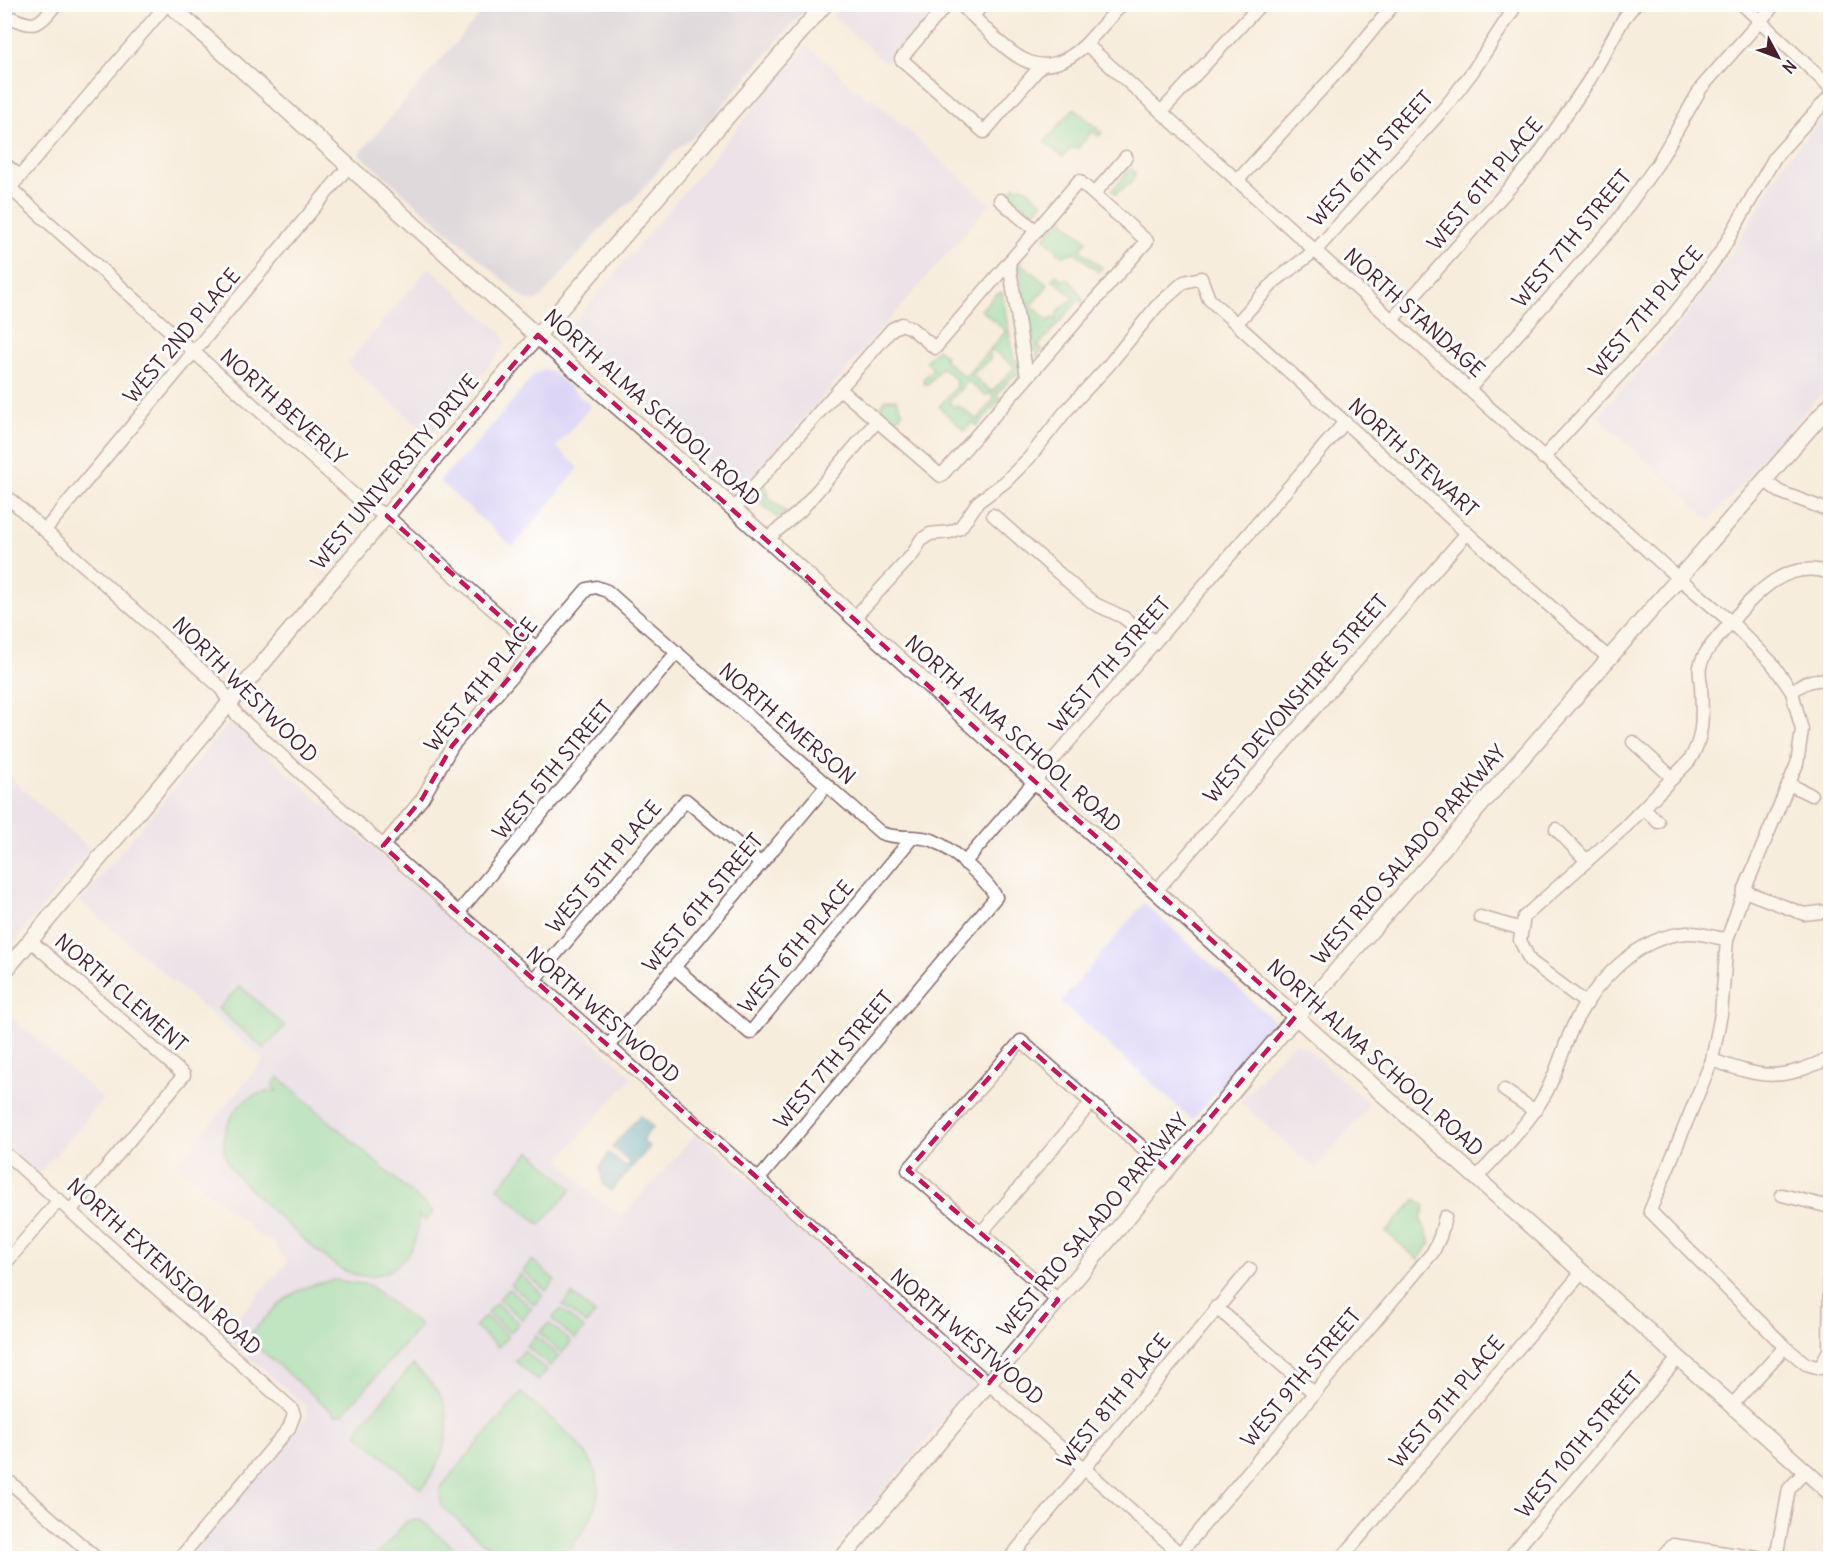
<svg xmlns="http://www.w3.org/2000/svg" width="1835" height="1563" font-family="Delius,sans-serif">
  <rect width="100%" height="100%" fill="#fff"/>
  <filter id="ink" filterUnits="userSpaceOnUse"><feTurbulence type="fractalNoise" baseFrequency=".0167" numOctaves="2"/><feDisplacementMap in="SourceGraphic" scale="12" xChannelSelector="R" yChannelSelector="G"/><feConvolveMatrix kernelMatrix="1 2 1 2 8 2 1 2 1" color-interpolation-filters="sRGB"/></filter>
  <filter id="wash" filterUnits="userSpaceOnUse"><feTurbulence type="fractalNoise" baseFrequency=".008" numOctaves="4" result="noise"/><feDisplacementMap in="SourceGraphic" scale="24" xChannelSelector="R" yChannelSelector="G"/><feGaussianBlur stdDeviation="1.35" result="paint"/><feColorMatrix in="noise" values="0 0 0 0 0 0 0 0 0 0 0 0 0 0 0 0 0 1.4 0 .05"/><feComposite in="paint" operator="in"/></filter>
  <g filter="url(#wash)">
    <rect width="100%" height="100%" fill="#f7eddd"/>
    <g fill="#ddd5f6">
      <polygon points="841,5 938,5 896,55 885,63 832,15"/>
      <polygon points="807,45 868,100 871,97 990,204 740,492 661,420 648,402 579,341 573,335 571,326"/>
      <polygon points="1830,109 1830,384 1710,520 1597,416 1670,337 1733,251 1784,163"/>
      <polygon points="429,267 501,332 505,339 503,349 429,436 347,364"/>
      <polygon points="546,369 552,372 591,406 556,447 579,468 513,547 439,481 479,441 535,374"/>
      <polygon points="232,723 633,1077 559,1160 601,1202 605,1202 622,1217 697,1133 973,1378 972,1386 828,1558 189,1558 308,1416 305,1405 223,1335 286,1263 275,1243 261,1237 177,1164 264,1060 80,901 227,725"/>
      <polygon points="5,773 91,850 5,953"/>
      <polygon points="1144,903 1272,1019 1270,1029 1193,1120 1061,1002"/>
      <polygon points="5,1011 103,1099 39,1174 5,1144"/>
      <polygon points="1294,1043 1305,1047 1370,1105 1315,1169 1240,1102 1287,1048"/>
    </g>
    <polygon fill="#c2c1dc" points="489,4 809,4 809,5 702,129 676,150 634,199 604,225 540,299 535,301 525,299 359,154"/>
    <g fill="#7ed9a0" stroke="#647c66" stroke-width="1.5" fill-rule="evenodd">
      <polygon points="1074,108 1102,133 1099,136 1092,131 1078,148 1071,148 1063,157 1045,142"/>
      <path d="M 1131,168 L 1135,172 C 1133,188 1124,184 1116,194 L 1112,190 Z"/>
      <polygon points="1021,185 1043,202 1034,213 1009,193 1015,186 1018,189"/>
      <polygon points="1063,216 1064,221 1087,241 1080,249 1102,268 1098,272 1075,252 1063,256 1044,238"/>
      <path d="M 1016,260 L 1048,285 L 1031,305 L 1049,321 L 1052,318 L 1056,320 L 1057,312 L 1074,298 L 1053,279 L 1056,275 L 1062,280 L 1068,279 C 1076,286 1079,294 1085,302 L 1084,304 L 1079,300 L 1038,346 L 1043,350 L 1037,357 L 1028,310 L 1024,307 L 1020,268 L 1016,268 Z"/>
      <path d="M 1002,292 L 1014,361 L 1020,360 L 1022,376 L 1020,378 L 1015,374 L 997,394 L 1001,399 L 977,426 L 972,422 L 965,431 L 939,407 L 957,386 L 955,384 L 957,381 L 942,367 L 928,384 L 924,384 L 923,379 L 933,369 L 926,361 L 937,349 L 946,356 L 944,359 L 965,377 L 1006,331 L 981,310 L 996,294 ZM 993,350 L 1015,367 L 992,392 L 972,375 L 991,358 L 989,354 ZM 968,381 L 984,395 L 991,394 L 995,398 L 977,420 L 959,406 L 953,406 L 949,402 Z"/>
      <polygon points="885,399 896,399 903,412 896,420 890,418 886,423 877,415"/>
      <polygon points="762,484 768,490 767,496 787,513 778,518 752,496"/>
      <polygon points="240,986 285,1026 264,1049 218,1009"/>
      <path d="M 279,1077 L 433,1212 L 426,1221 L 419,1215 C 420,1256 384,1290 343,1270 C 325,1261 233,1178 227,1161 C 221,1144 224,1127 234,1113 C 244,1098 259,1091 277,1091 L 272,1086 Z"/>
      <polygon points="530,1151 572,1189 540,1225 498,1188"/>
      <polygon points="1416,1199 1425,1206 1421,1220 1431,1243 1418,1260 1386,1232"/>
      <polygon points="532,1260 555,1280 546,1291 523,1271"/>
      <polygon points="520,1274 543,1295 535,1305 511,1285"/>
      <path d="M 335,1280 L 369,1285 L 420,1326 L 343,1414 L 336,1415 L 247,1338 C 275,1307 291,1285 335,1280 Z"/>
      <polygon points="509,1289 532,1308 522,1319 499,1299"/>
      <polygon points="572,1294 595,1314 586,1324 563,1305"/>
      <polygon points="496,1303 519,1323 510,1333 487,1313"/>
      <polygon points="561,1309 584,1329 575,1339 552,1319"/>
      <polygon points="485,1316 508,1336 498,1347 475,1327"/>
      <polygon points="549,1323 571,1342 562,1353 539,1333"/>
      <polygon points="536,1336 559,1356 550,1366 527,1347"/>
      <polygon points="524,1351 547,1370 538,1381 515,1361"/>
      <path d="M 413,1365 C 422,1374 435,1385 441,1397 C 456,1429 442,1464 421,1489 L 358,1435 L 359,1427 Z"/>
      <path d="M 521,1393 C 587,1449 634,1477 562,1558 L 501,1558 L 441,1506 L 440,1488 Z"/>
      <polygon points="421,1520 465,1558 374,1558 407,1521"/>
    </g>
    <polygon fill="#47a7c6" stroke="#486378" stroke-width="1.5" points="640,1115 653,1127 642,1140 650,1147 611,1191 603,1184 600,1167 609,1153 625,1167 630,1163 612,1147"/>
  </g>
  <g filter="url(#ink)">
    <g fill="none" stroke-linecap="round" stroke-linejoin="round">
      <defs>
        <g id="minor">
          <polyline points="947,4 901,59 984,132 1040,67"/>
          <path d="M 960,4 C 1002,41 1033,95 1086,44 L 1668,569 L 1731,622 L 1772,663 L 1792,692 L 1802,730 L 1797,764 L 1744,891 L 1727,940 L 1721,1014 L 1712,1060 L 1650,1211 L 1785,1347 L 1806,1364 L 1820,1368 L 1829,1350 L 1830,1267"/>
          <polyline points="1742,4 1830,87"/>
          <path d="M 7,16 C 35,28 37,28 56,4"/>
          <polyline points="973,16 983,4"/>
          <polyline points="1086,44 1122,4"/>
          <polyline points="1161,112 1261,4"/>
          <polyline points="4,163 20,177"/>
          <polyline points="1237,181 1349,59 1394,4"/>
          <polyline points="10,188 363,503 387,516 535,647"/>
          <polyline points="1094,194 1126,157"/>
          <polyline points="4,195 167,4"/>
          <polyline points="1000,200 1036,231"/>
          <polyline points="1009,263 1027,377"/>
          <polyline points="1392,320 1537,157 1588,82 1624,18 1635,4"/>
          <polyline points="1237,323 1275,281 1316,250 1447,105 1473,71 1517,4"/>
          <polyline points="1469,389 1613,227 1658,163 1701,88 1775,4"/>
          <polyline points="1543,458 1668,322 1696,286 1722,250 1775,157 1830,96"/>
          <polyline points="1765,481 1780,492 1830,511"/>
          <polyline points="4,494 220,687 237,715 275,750 1185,1558"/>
          <polyline points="734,509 892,329 902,324 911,328 935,348 1079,181 1147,241 941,476 840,389"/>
          <polyline points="993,515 1079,591 1095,604 1123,617 1155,642"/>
          <polyline points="45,530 349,166"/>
          <polyline points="767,539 800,511 877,421"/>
          <polyline points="854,618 913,554 921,540 930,534 950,532 960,528 978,502 1005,482 1029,458 1065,412 1108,366 1156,307 1184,282 1201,278 1209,299 1467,533 1610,659"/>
          <path d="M 1792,692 C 1803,682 1815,677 1830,681"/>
          <polyline points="1633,742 1673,778"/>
          <polyline points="1789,784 1811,795"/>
          <polyline points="1644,808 1658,822"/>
          <polyline points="1556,829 1587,861"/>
          <path d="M 383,846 L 422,799 L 452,746 L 587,589 L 596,587 L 607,591 L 881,833 C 898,840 915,834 932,840 C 950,847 987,880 996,897 L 759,1179"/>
          <polyline points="964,863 1345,422"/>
          <polyline points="1156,891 1467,533"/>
          <polyline points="1744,891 1804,914 1830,911"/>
          <polyline points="458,913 677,652"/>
          <polyline points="1480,917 1522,929"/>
          <polyline points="31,941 184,1075 71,1210"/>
          <polyline points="674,967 750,1033 912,838"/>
          <polyline points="534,980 686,800 761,864"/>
          <path d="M 1587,1004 L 1530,961 L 1520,940 L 1524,917 L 1625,827 L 1689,761 C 1705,737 1702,713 1701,685 C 1700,679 1699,672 1700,667 C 1703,652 1716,640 1725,629 C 1753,597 1784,557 1830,573"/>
          <polyline points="608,1046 827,785"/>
          <path d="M 1712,1060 C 1765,1079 1779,1081 1830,1058"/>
          <polyline points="1504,1090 1535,1111"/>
          <polyline points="4,1152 292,1409 294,1415 289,1428 180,1558"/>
          <path d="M 1477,1177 C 1501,1151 1527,1126 1544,1096 C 1557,1074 1563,1047 1574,1024 C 1595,982 1638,936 1687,933 C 1700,932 1715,937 1727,940"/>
          <polyline points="1782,1195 1830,1207"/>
          <polyline points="981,1233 1091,1103"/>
          <polyline points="4,1265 59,1200"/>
          <polyline points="1058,1300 908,1170 1021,1041 1167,1169"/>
          <polyline points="1216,1307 1314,1393"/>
          <polyline points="1732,1405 1785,1347"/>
          <polyline points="4,1477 96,1558"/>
          <polyline points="1010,1558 1250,1269"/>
          <polyline points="1176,1558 1433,1252 1440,1237 1445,1217"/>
          <polyline points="1342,1558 1583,1271"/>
          <polyline points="1509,1558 1679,1357"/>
          <polyline points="1662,1558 1673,1545 1758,1558"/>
          <polyline points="1776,1558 1789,1489 1806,1470"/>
        </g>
        <g id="major">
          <polyline points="169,4 557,354 715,492 1231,959 1830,1493"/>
          <polyline points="4,972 538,335 825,4"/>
          <polyline points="842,1558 1282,1033 1830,405"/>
        </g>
      </defs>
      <use href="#minor" stroke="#876769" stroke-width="15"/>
      <use href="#major" stroke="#876769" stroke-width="18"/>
      <use href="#minor" stroke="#fff" stroke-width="12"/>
      <use href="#major" stroke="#fff" stroke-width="15"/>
    </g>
  </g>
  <path d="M0 0H1835V1563H0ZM 538,335 L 1296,1016 L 1167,1169 L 1021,1041 L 908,1170 L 1058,1300 L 989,1383 L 383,846 L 422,799 L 452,746 L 535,647 L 387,516 Z" fill="#f7eddd" fill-opacity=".55" fill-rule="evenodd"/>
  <path fill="none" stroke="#c2185b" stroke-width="4.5" stroke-dasharray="12 8" stroke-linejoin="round" d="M 538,335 L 1296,1016 L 1167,1169 L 1021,1041 L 908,1170 L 1058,1300 L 989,1383 L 383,846 L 422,799 L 452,746 L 535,647 L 387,516 Z"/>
  <g text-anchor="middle" stroke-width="6" stroke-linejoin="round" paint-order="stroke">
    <g font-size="21" fill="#4a1f2b" stroke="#fff">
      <text transform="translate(1371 159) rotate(-48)" y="7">WEST 6TH STREET</text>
      <text transform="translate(1485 184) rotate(-50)" y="7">WEST 6TH PLACE</text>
      <text transform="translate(1572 239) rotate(-50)" y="7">WEST 7TH STREET</text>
      <text transform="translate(1646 312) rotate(-50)" y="7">WEST 7TH PLACE</text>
      <text transform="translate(1414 313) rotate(42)" y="7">NORTH STANDAGE</text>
      <text transform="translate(182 336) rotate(-50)" y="7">WEST 2ND PLACE</text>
      <text transform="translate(283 407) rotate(42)" y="7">NORTH BEVERLY</text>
      <text transform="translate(652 408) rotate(42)" y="7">NORTH ALMA SCHOOL ROAD</text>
      <text transform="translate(1413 458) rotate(42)" y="7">NORTH STEWART</text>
      <text transform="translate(395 472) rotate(-50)" y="7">WEST UNIVERSITY DRIVE</text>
      <text transform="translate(1110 665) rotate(-49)" y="7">WEST 7TH STREET</text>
      <text transform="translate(481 685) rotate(-51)" y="7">WEST 4TH PLACE</text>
      <text transform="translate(245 690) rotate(45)" y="7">NORTH WESTWOOD</text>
      <text transform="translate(1296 699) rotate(-49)" y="7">WEST DEVONSHIRE STREET</text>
      <text transform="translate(787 724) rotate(41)" y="7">NORTH EMERSON</text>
      <text transform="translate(1013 734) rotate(42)" y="7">NORTH ALMA SCHOOL ROAD</text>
      <text transform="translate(553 770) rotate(-50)" y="7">WEST 5TH STREET</text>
      <text transform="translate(1409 855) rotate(-49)" y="7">WEST RIO SALADO PARKWAY</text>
      <text transform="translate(604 867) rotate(-50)" y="7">WEST 5TH PLACE</text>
      <text transform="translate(703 903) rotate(-50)" y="7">WEST 6TH STREET</text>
      <text transform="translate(796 947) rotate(-50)" y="7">WEST 6TH PLACE</text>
      <text transform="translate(121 993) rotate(41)" y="7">NORTH CLEMENT</text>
      <text transform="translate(603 1015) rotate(41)" y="7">NORTH WESTWOOD</text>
      <text transform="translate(1375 1058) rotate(42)" y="7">NORTH ALMA SCHOOL ROAD</text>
      <text transform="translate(834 1060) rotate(-50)" y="7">WEST 7TH STREET</text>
      <text transform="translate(1093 1225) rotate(-50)" y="7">WEST RIO SALADO PARKWAY</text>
      <text transform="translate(164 1267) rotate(42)" y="7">NORTH EXTENSION ROAD</text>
      <text transform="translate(967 1337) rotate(41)" y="7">NORTH WESTWOOD</text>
      <text transform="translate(1301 1378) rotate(-50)" y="7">WEST 9TH STREET</text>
      <text transform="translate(1114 1401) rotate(-51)" y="7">WEST 8TH PLACE</text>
      <text transform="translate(1447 1402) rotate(-50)" y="7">WEST 9TH PLACE</text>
      <text transform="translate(1579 1445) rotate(-50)" y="7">WEST 10TH STREET</text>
    </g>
  </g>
  <rect width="1835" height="1563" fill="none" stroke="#fff" stroke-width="24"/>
  <g transform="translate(1778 57) rotate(131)" stroke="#ffffff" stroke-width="4.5" paint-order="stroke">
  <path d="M0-4.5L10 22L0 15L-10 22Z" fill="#4a1f2b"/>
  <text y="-9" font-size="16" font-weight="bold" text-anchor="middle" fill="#4a1f2b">N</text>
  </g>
</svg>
